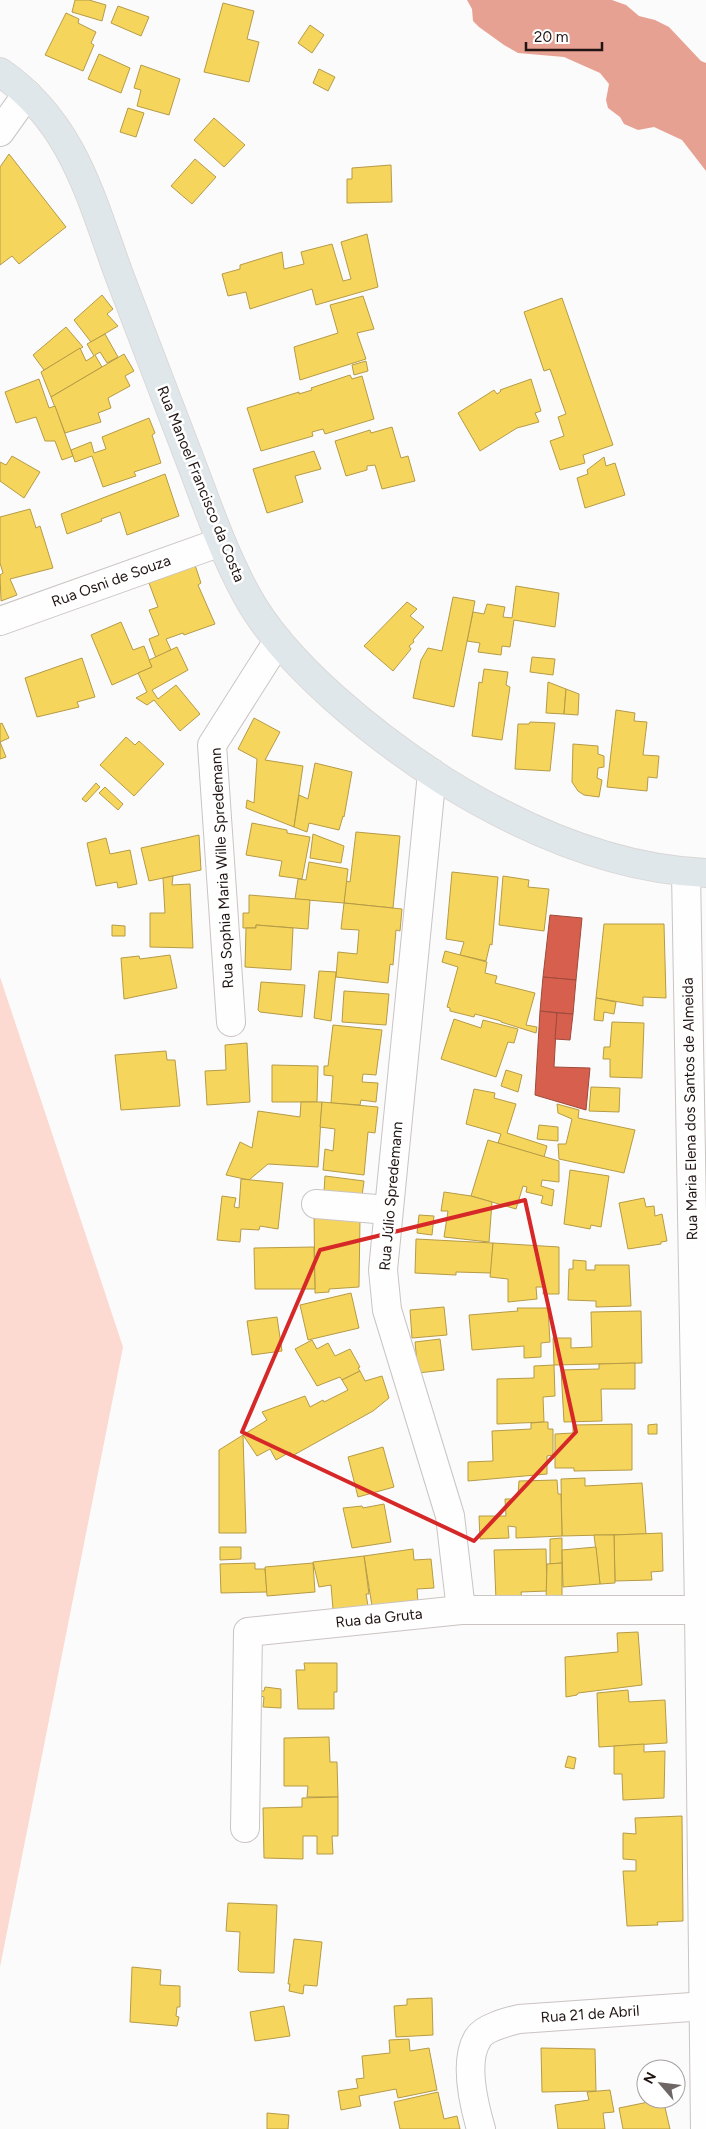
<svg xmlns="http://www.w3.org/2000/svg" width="706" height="2129" font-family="Figtree,sans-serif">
  <rect width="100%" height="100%" fill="#fbfbfb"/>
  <polygon fill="#fcd9d1" points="0,977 123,1347 0,1967"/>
  <polygon fill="#e7a193" points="467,0 612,0 626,5 639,16 655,20 669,27 701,61 706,63 706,171 682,140 654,127 638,130 624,124 620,117 608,108 606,100 609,84 600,73 564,57 518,53 504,45 479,27 473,21 472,9"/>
  <g fill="#f6d55c" stroke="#b69b46">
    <polygon points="75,0 89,0 106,5 102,21 72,12"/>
    <polygon points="223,3 254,11 247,39 259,42 249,82 204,72"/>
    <polygon points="118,6 149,17 141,36 111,23"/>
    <polygon points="66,13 79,19 78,23 96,32 91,43 94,45 83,71 45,55"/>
    <polygon points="310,25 324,35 312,53 298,43"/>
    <polygon points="99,54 130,68 121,93 88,79"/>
    <polygon points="141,65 180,79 169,115 137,106 141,90 134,88"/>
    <polygon points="319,69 335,77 328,91 313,83"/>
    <polygon points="128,108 144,113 136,137 120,132"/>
    <polygon points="214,118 245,145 224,167 194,140"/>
    <polygon points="9,154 66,227 19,264 12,256 0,265 0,167"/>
    <polygon points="195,159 216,177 192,204 171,186"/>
    <polygon points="391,165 392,202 347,203 347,179 352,179 352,168"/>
    <polygon points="367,234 378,287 316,305 312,289 250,309 246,292 228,296 222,274 240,269 240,265 282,252 284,269 304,264 301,252 332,244 343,281 351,279 341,242"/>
    <polygon points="102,295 113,309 107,314 118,326 91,342 74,320"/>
    <polygon points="363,296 374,329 357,333 366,359 300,380 294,347 338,333 330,305"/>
    <polygon points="562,298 613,445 583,455 585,463 560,470 550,441 564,436 558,417 566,414 550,369 544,371 524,312"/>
    <polygon points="66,327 83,347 44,370 33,355"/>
    <polygon points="105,334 118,357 107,363 100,352 95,355 102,367 51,397 41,372 80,348 86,361 94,356 87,344"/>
    <polygon points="124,354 134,371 125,376 130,386 108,398 111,408 98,413 101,422 65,433 51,397"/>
    <polygon points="366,361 368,371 354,375 352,365"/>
    <polygon points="350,375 352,379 362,376 374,419 325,434 323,429 312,432 313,436 261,451 247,408 299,392 299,394 312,390 311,388"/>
    <polygon points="39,379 49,408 55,406 73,456 62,460 55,441 45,441 36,417 16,423 5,392"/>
    <polygon points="531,379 541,411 535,413 539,422 517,428 480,451 458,413 494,390 497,394 501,391 500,390"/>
    <polygon points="149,418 155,433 152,435 161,463 134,472 136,476 103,487 92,456 75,462 71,450 91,442 94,453 106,449 102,437"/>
    <polygon points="392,427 401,458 408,456 415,481 382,489 375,465 367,466 367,470 346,476 335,441 370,430 371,433"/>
    <polygon points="314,451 321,469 295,476 303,502 267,513 253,469"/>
    <polygon points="12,456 40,472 24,498 0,481 0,462 6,465"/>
    <polygon points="604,457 606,466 615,463 625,495 585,508 577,478 588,474 587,470"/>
    <polygon points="165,474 179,516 127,535 120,512 101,519 102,521 67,534 61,514"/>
    <polygon points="30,509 36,528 40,526 53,568 10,579 17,595 1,601 0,575 3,573 0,563 0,517"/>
    <polygon points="195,565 201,583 198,585 215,624 184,635 183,633 166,639 171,650 156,658 149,639 159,635 149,610 158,607 149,583"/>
    <polygon points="516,586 559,593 555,627 514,620 510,647 502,646 501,655 478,652 480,643 467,641 473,612 484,614 487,604 505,607 503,617 512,618"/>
    <polygon points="453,597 475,601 454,707 413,698 421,660 428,648 442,651"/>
    <polygon points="407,602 417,609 410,616 424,627 413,640 414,642 409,646 411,649 393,671 364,646"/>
    <polygon points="121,622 133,650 144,646 152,667 112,685 91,635"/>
    <polygon points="177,647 188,670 152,690 158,699 176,685 200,714 180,731 154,700 147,705 136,698 147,692 138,673 152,667 149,660"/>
    <polygon points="532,657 555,659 553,675 530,672"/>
    <polygon points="82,658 95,697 77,702 79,707 37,717 25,678"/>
    <polygon points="484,669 508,672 506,685 510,687 502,740 472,736 479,682 482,683"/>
    <polygon points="548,682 566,689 564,714 546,713"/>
    <polygon points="566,689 579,694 578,715 564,714"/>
    <polygon points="616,710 635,713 634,721 647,722 643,755 659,756 657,778 648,777 647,791 607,787"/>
    <polygon points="254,718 280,732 265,760 303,766 294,827 246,808 247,800 254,803 257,759 238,749"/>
    <polygon points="530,722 555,723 550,771 515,769 518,724 529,724"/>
    <polygon points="2,723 9,738 0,742 6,757 0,759 0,724"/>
    <polygon points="126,737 135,745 139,741 164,764 134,796 100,765"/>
    <polygon points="573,744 598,746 598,754 604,756 604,767 598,768 597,778 602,780 599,797 584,795 578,791 572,782"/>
    <polygon points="315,763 352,772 344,817 343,816 339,830 309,823 307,832 294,827 299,795 308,799"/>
    <polygon points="96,783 100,787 86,802 82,799"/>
    <polygon points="105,787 123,804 118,810 99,793"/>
    <polygon points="252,823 287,830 287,833 310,837 302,879 279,876 282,861 246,855"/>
    <polygon points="356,832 400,836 393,908 344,903 346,881 350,882"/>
    <polygon points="313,834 344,846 341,863 310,858"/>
    <polygon points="199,835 201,870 149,881 141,848"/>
    <polygon points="106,838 110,854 130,850 137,884 118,888 117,882 96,886 87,843"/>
    <polygon points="309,862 348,869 344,903 295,899 298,879 306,880"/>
    <polygon points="452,872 498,877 492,945 490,944 486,961 460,955 464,942 446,939"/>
    <polygon points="173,876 172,885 190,884 193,948 150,947 150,913 165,913 163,878"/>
    <polygon points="503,876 529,880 528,887 549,889 544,931 499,925"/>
    <polygon points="249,895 310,900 308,929 256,925 256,928 243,928 243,913 249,913"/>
    <polygon points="344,903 402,909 400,931 396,930 393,965 390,964 388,983 336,977 338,952 357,954 359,930 341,929"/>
    <polygon points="604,924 664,924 666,998 643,997 643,1006 596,998"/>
    <polygon points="112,925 125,926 125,936 112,936"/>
    <polygon points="256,925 293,928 291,970 245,967 246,928 256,928"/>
    <polygon points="445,951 487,962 485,973 497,976 495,983 535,993 526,1025 537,1027 536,1033 501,1022 501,1021 475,1014 474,1017 450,1011 450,1008 447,1007 458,967 442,962"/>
    <polygon points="170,955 177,988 124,999 121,958 139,956 140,959"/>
    <polygon points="319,971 336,972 331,1021 314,1018"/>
    <polygon points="261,982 305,985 302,1017 260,1012 258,1010"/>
    <polygon points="344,991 389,994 386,1025 342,1022"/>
    <polygon points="596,998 616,1002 614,1014 604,1012 603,1021 594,1020"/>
    <polygon points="454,1019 481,1028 483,1020 518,1029 514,1043 508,1042 496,1077 441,1059"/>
    <polygon points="612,1022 644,1023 642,1078 610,1077 610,1059 603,1059 604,1047 610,1047"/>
    <polygon points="333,1025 382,1030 376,1075 363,1074 362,1082 378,1083 376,1102 361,1100 360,1105 331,1103 333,1076 324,1075 324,1066 328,1066"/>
    <polygon points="247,1043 250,1102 207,1105 205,1071 226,1070 225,1045"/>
    <polygon points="166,1051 167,1060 175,1060 180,1106 121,1110 115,1055"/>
    <polygon points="272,1065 318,1066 317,1102 272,1102"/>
    <polygon points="506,1070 522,1075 518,1092 501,1086"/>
    <polygon points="591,1087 620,1088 619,1112 589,1111"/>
    <polygon points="474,1089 495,1093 494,1098 516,1104 507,1133 547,1146 544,1157 498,1143 501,1134 466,1124"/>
    <polygon points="301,1102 322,1102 318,1167 268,1164 249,1180 226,1175 240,1142 252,1148 258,1111 300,1117"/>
    <polygon points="322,1102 378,1107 375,1133 368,1132 364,1175 323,1170 325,1149 333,1151 335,1129 320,1127"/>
    <polygon points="557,1104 579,1110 578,1118 635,1130 624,1173 559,1159 558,1144 566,1144 572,1119 558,1113"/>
    <polygon points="539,1125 558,1127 558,1141 537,1139"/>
    <polygon points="488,1140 559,1161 559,1182 542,1180 541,1186 554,1190 552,1206 541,1203 543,1196 526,1192 527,1187 523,1186 516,1209 471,1196"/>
    <polygon points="570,1170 609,1176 601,1227 591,1225 590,1229 564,1224"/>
    <polygon points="325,1176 364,1181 362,1196 324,1192"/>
    <polygon points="241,1179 283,1183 278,1229 260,1226 259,1230 241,1229 240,1242 217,1240 222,1196 236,1198 234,1207 239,1208"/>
    <polygon points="444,1192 471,1196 492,1202 489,1242 444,1237 448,1211 441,1211"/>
    <polygon points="644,1198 646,1207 654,1206 655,1216 662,1214 667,1241 661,1242 661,1244 628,1249 619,1203"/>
    <polygon points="314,1214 360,1218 359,1287 329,1289 329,1292 315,1293"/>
    <polygon points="419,1215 434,1216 432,1235 417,1233"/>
    <polygon points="416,1239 493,1243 491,1273 456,1272 456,1275 415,1273"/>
    <polygon points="493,1243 559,1247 559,1294 543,1294 544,1287 536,1287 537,1299 508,1302 508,1279 490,1277"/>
    <polygon points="314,1247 315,1289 255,1289 254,1248"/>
    <polygon points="573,1260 586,1261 586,1270 595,1270 595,1265 629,1265 631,1306 596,1307 596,1301 568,1300 569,1269 573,1269"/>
    <polygon points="351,1293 359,1328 308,1340 300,1305"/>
    <polygon points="444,1307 447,1335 412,1338 410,1310"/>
    <polygon points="517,1308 548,1308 550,1342 541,1343 541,1357 524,1358 524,1346 472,1350 469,1315 518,1311"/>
    <polygon points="641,1311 642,1363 554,1365 553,1338 571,1338 571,1348 592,1347 591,1312"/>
    <polygon points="277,1317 282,1351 252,1355 247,1321"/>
    <polygon points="440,1339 444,1370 418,1373 415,1342"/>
    <polygon points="312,1340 317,1349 328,1343 335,1356 350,1349 360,1367 358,1368 360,1371 342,1380 340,1377 317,1386 295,1349"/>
    <polygon points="635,1363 635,1389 601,1389 602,1421 564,1422 561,1370 599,1369 599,1364"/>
    <polygon points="554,1365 555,1396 543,1397 544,1422 497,1424 497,1379 534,1378 534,1366"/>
    <polygon points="360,1371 365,1381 382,1376 389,1398 373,1411 292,1456 290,1452 276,1460 270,1449 257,1456 243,1435 267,1420 262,1412 305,1396 310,1407 323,1400 324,1402 348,1390 342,1380"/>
    <polygon points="544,1422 548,1422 548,1429 553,1429 553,1455 547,1456 547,1474 468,1481 468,1462 493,1461 492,1431 531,1429 531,1423"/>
    <polygon points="632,1424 632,1470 574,1471 574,1468 555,1468 555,1434 573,1433 573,1425"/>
    <polygon points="657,1424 657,1434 648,1434 648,1425"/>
    <polygon points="243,1435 246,1533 219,1533 219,1450"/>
    <polygon points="383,1447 394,1487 358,1497 348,1457"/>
    <polygon points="585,1478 585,1486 642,1483 646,1534 562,1536 561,1479"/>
    <polygon points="557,1480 558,1494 561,1494 562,1536 516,1538 516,1527 508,1526 509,1538 480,1539 479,1516 506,1516 505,1499 515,1499 515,1496 518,1495 519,1481"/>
    <polygon points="384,1504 391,1542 352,1548 343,1508 362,1506 363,1508"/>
    <polygon points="662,1533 663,1571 651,1572 652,1580 615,1581 614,1535"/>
    <polygon points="594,1535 614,1535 615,1583 600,1584"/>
    <polygon points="562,1538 562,1563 550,1564 550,1539"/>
    <polygon points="220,1547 241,1547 241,1559 220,1560"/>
    <polygon points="596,1547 600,1584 563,1587 562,1550"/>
    <polygon points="413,1549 414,1560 431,1559 434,1588 417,1589 418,1603 372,1606 364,1556"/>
    <polygon points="546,1549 547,1591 521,1592 522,1600 496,1600 494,1550"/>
    <polygon points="364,1556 369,1594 366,1594 368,1606 333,1609 331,1585 319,1587 313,1562"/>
    <polygon points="255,1563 255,1569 265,1569 267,1592 221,1593 220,1564"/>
    <polygon points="313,1563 315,1592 267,1596 265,1567"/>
    <polygon points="562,1563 562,1599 546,1600 547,1564"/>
    <polygon points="638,1632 642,1685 578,1693 577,1695 566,1697 565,1657 618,1652 617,1633"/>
    <polygon points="304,1663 337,1663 337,1692 334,1692 334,1709 298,1709 296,1670 305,1670"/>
    <polygon points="265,1687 281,1689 281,1708 263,1707 264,1697 261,1696 261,1691 264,1691"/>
    <polygon points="628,1690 629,1702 665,1700 667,1743 599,1747 597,1693"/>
    <polygon points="329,1737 330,1762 337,1762 338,1797 307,1797 308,1786 284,1786 284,1738"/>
    <polygon points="644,1744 644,1752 665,1751 664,1798 623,1800 622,1774 614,1774 614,1746"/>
    <polygon points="568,1756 576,1758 574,1769 565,1767"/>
    <polygon points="338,1797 338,1836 332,1836 333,1854 317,1854 317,1836 303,1836 303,1859 264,1858 263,1808 302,1807 302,1798"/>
    <polygon points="682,1816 683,1921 657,1922 658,1925 627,1926 623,1871 636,1871 636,1860 623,1859 623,1833 636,1834 635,1818"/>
    <polygon points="228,1903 277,1905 274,1973 240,1972 238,1970 240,1932 226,1931"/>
    <polygon points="294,1939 322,1942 317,1986 304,1985 303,1994 289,1991 290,1984 288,1984"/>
    <polygon points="132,1967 161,1970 160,1985 180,1986 180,2007 177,2007 176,2016 179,2017 177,2026 130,2022"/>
    <polygon points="432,1998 433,2035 396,2037 394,2006 407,2005 407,1999"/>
    <polygon points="284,2006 290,2036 255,2041 250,2012"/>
    <polygon points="409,2039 410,2051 429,2048 437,2090 398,2098 396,2089 359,2096 361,2106 341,2110 338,2091 358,2088 356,2079 364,2078 362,2056 390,2053 389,2040"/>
    <polygon points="541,2048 595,2049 596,2091 542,2092"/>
    <polygon points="610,2090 614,2112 603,2113 605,2129 558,2129 555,2105 589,2100 587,2092"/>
    <polygon points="438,2092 444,2119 457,2116 460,2129 400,2129 394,2102"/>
    <polygon points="663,2099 670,2129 623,2129 619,2108"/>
    <polygon points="267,2113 289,2115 288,2129 267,2129"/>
  </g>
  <g fill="#d6604d" stroke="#9f4a3b">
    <polygon points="550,915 582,918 576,980 543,977"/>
    <polygon points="543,977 576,980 573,1014 540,1011"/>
    <polygon points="540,1011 557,1013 554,1067 590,1068 586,1110 535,1095"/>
    <polygon points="557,1013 573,1014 570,1040 555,1039"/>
  </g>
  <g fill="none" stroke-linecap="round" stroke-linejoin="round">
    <defs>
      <g id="minor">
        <polyline points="0,132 27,94"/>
        <polyline points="0,621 221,542"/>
        <polyline points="432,773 383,1270 387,1310 450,1516 461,1610"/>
        <polyline points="686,872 699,1610 705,2129"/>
        <polyline points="231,1022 212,745 278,641"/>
        <polyline points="316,1204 388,1210"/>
        <polyline points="245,1828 248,1632 461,1610 706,1610"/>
        <path d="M 481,2129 C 474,2105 463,2061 478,2038 C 484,2028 507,2022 519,2019 L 706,2006"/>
      </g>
      <path id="major" d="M 0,72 C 75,124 91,200 121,280 C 145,343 169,405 193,468 C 209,510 224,554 246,594 C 284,665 377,738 444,781 C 523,830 612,869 706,873"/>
    </defs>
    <use href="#minor" stroke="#cac4c2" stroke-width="30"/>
    <use href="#major" stroke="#dad8d7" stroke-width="30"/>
    <use href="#minor" stroke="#fefefe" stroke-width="28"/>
    <use href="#major" stroke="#e0e7eb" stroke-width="28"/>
  </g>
  <path fill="none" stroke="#d62828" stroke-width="4" stroke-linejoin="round" d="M 525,1200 L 576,1432 L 474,1541 L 242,1432 L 320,1250 Z"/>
  <g text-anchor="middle" stroke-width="5" stroke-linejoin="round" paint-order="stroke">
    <g font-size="15" fill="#201512" stroke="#fff">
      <text transform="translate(201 484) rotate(68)" y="5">Rua Manoel Francisco da Costa</text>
      <text transform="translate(111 581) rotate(-20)" y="5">Rua Osni de Souza</text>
      <text transform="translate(222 868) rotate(-93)" y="5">Rua Sophia Maria Wille Spredemann</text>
      <text transform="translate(690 1109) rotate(-91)" y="5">Rua Maria Elena dos Santos de Almeida</text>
      <text transform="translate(391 1196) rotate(-85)" y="5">Rua Júlio Spredemann</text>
      <text transform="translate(379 1618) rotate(-6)" y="5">Rua da Gruta</text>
      <text transform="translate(590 2014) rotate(-4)" y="5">Rua 21 de Abril</text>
    </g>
  </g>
  <g transform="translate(661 2084) rotate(298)"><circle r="24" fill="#ffffff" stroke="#a6a1a0"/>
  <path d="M0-4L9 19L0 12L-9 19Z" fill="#6d6664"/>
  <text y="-8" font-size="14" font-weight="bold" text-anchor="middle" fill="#201512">N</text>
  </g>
  <path d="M526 42v8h76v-8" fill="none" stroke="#201512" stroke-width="2.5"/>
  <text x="534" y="42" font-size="15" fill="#201512" stroke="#ffffff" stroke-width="4" paint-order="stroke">20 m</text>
</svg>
